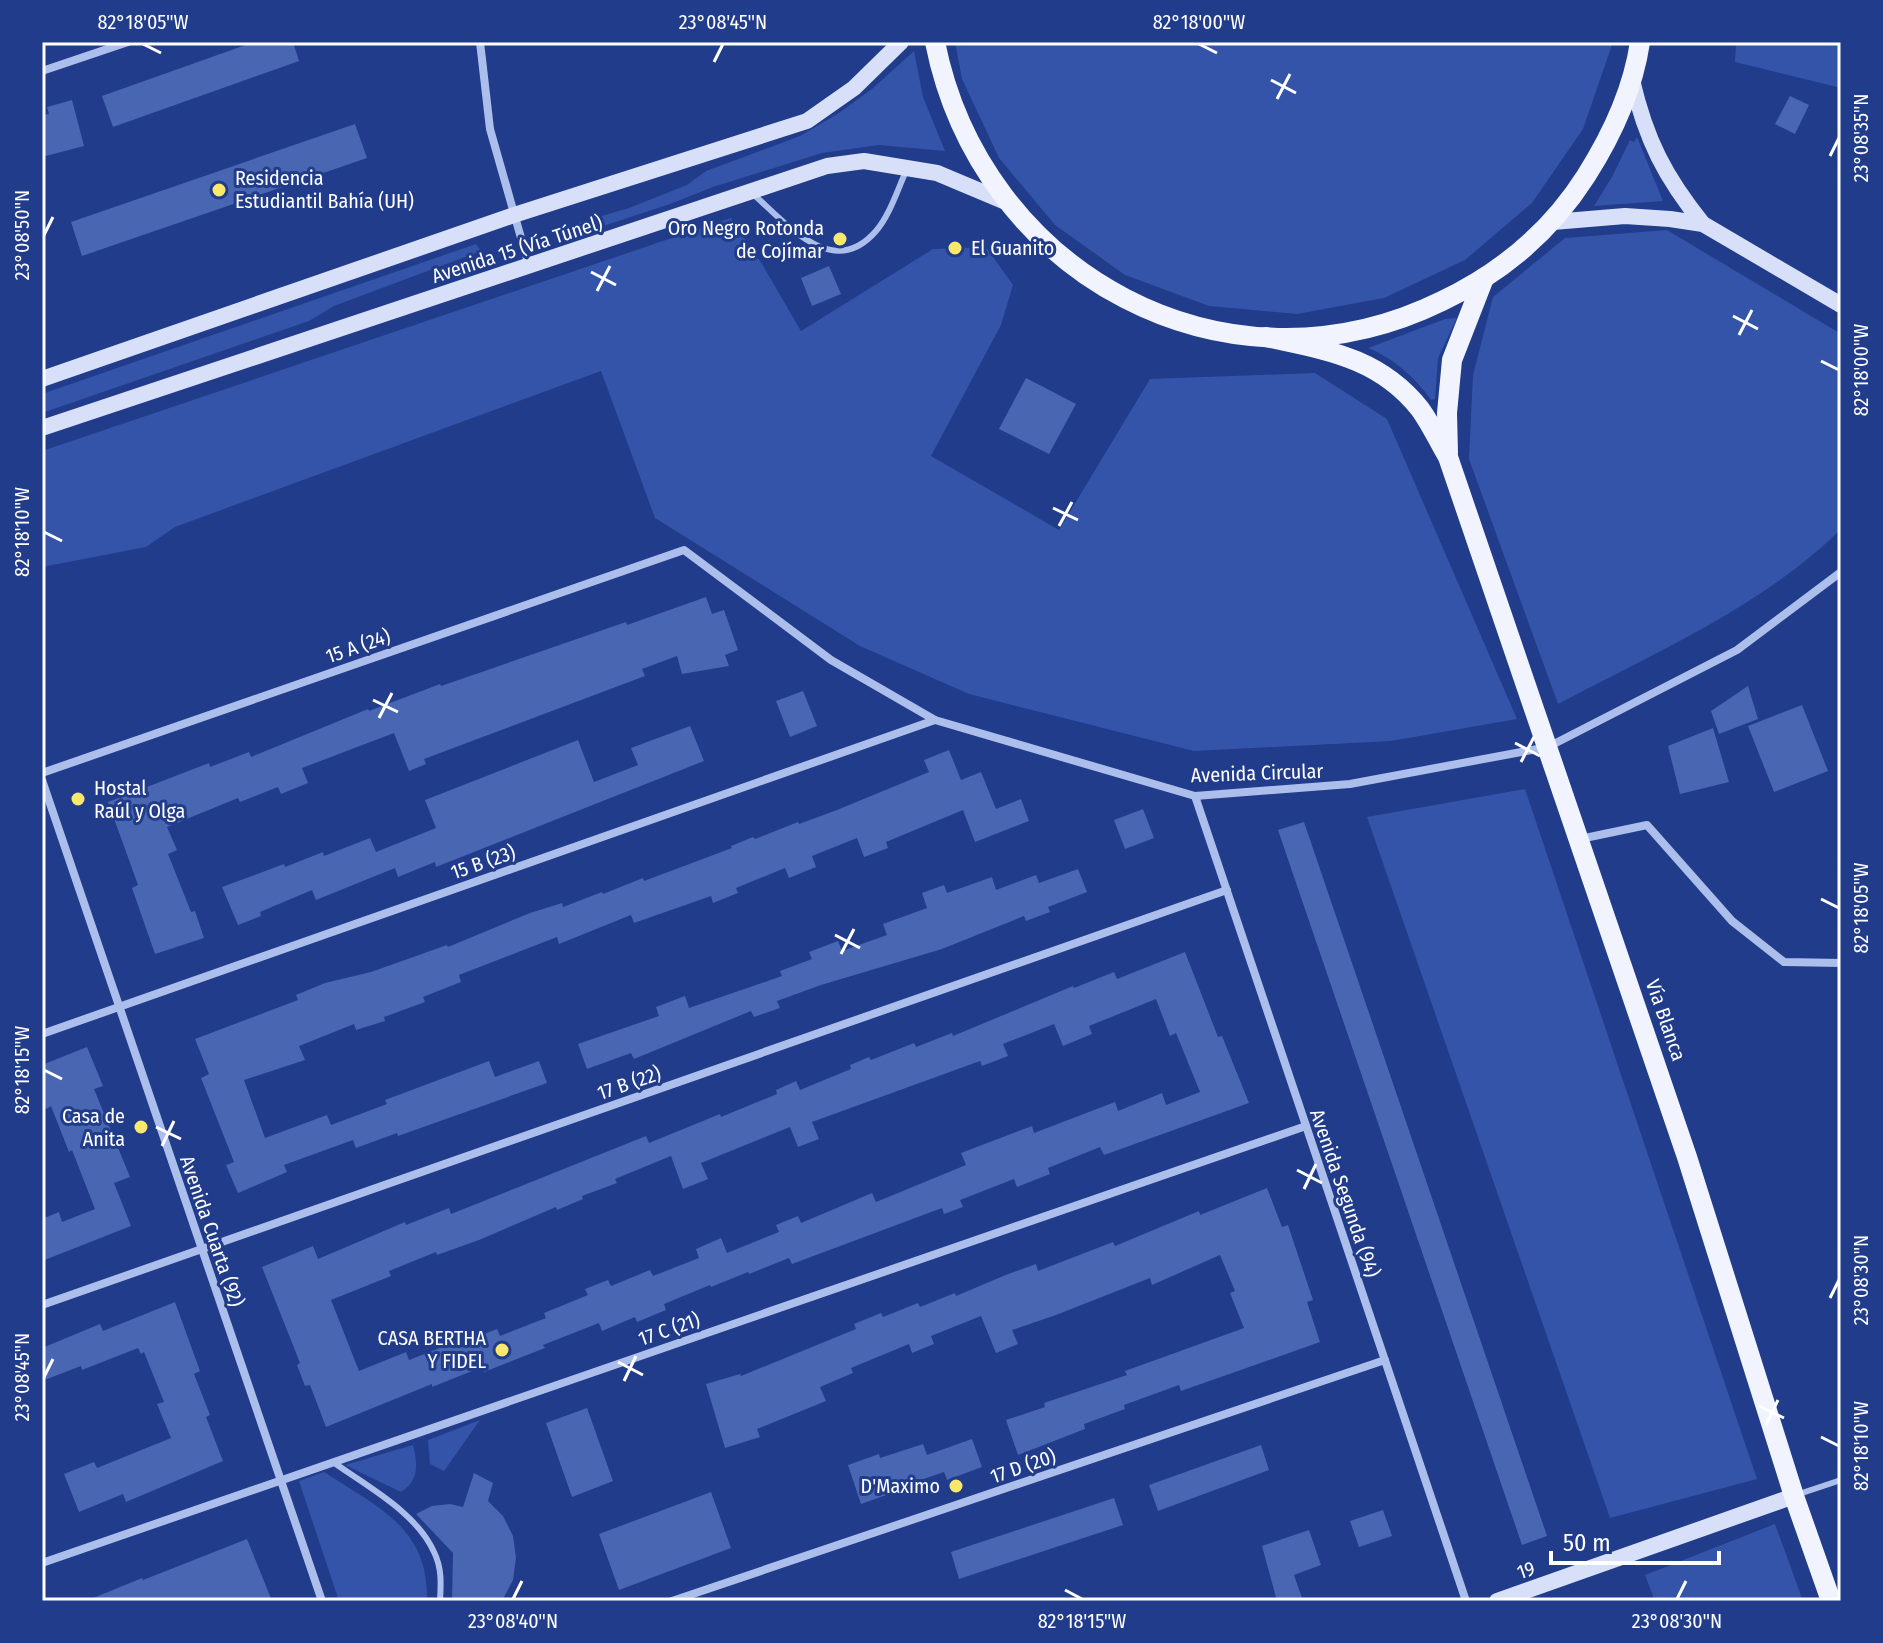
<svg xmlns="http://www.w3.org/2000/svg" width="1883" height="1643" font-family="'Fira Sans Condensed',sans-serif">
  <rect width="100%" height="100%" fill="#203c8a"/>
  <g fill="#3354a8">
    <polygon points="955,42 1613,42 1583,129 1532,203 1465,260 1384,298 1297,314 1209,306 1125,275 1055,225 999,158 962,79"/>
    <polygon points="1736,42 1841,42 1841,88 1735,62"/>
    <polygon points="914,51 923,97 945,151 879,145 822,153 713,187 670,204 564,239 561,237 571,225 629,208 687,185 706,171 800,136 839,113 872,89"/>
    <polygon points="1637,137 1663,201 1594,206 1612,177 1630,140 1634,142"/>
    <polygon points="731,218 762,264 801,331 933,249 986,247 1013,285 1001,325 931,456 1059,530 1150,379 1315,373 1387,419 1517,719 1391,741 1194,751 969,694 860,646 655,518 601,371 175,527 146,547 42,567 42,451"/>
    <path d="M 1667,230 L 1841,334 L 1841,529 C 1765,605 1653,654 1558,704 L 1469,459 L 1473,375 L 1493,297 L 1565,238 Z"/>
    <polygon points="476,244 481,251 334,306 309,321 42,413 42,394"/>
    <path d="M 1457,318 L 1438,358 L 1435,399 L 1431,400 C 1416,378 1393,358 1368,348 L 1445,319 Z"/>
    <polygon points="1525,789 1757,1479 1610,1518 1367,817"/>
    <polygon points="480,1420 444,1471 430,1464 428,1440"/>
    <path d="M 413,1445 C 418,1465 419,1480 401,1492 L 345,1465 Z"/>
    <path d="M 324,1472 C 377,1507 429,1527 427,1601 L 339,1601 L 299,1481 Z"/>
    <polygon points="1775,1524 1803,1601 1655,1601 1645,1575"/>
  </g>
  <g fill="#4866b2" fill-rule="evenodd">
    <polygon points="254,42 293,42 299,61 113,127 102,96"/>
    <polygon points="1790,96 1809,105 1795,134 1775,124"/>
    <polygon points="72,100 84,146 42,157 42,115 49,114 47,107"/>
    <polygon points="355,124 367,158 82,256 71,222"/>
    <polygon points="829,266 841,294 812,306 801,278"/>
    <polygon points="1026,378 1076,404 1049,454 999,429"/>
    <polygon points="706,597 712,614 724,610 738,650 725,655 729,666 682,674 677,656 642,669 645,676 424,759 426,764 409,771 394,733 302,768 308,783 281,794 278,787 240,802 238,798 167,827 177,850 168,854 191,912 195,911 204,938 155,954 132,888 138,885 108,802 209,763 210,767 249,752 251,757 368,709 369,711 440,684 441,686 626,622 627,625"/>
    <polygon points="1748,686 1758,719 1719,734 1711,711"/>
    <polygon points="803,691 817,726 790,737 776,701"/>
    <polygon points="1802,705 1828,771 1774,792 1748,726"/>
    <polygon points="690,726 704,761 436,867 435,862 398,877 395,868 316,900 312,890 260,912 261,916 238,925 222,887 284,864 285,867 323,852 324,856 370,838 376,852 436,828 425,800 578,740 594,782 638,765 631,748"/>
    <polygon points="1713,728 1729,782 1680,794 1668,746"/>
    <polygon points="949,750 961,780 981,772 996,809 1021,799 1029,821 975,842 963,810 886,842 888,848 864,857 857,838 812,856 816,867 789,878 785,868 736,888 738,893 713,903 711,896 634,923 631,915 559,944 557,937 459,975 461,982 423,997 425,1002 384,1017 385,1021 356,1030 354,1024 299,1046 305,1060 244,1080 265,1138 327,1115 331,1125 387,1104 385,1100 489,1061 495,1077 539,1061 547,1083 398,1136 397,1133 356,1148 353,1140 284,1165 287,1172 238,1193 226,1165 234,1162 201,1078 209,1074 195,1039 298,1000 296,995 325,983 371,972 447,945 448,947 530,913 562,903 563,907 602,892 603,894 643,878 644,881 732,848 731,846 753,837 755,839 798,822 799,824 837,810 929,772 924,760"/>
    <polygon points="1143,809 1154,838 1125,849 1114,820"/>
    <polygon points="1304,822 1547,1536 1522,1545 1278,830"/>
    <polygon points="1078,869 1087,892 1048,907 1050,912 1026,921 1024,916 942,949 821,985 777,1001 780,1008 754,1017 751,1011 634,1059 631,1053 587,1069 578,1044 659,1016 656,1007 685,996 689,1008 782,976 780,971 812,959 809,952 838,941 842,951 887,935 883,924 927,908 922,893 944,885 947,893 992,877 996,890 1036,875 1039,883"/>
    <path d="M 1185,952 L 1218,1037 L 1222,1036 L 1249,1103 L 1104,1155 L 1100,1147 L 1048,1168 L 1050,1174 L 1017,1187 L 1014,1179 L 960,1200 L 963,1207 L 944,1214 L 942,1208 L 792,1264 L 789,1258 L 749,1274 L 748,1272 L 711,1287 L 710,1285 L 664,1304 L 666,1310 L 637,1322 L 635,1317 L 602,1331 L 599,1323 L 543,1345 L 545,1348 L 484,1372 L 482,1367 L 432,1387 L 432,1384 L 326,1427 L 310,1385 L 305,1386 L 297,1365 L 300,1363 L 262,1267 L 313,1246 L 318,1259 L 405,1222 L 406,1225 L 449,1208 L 451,1214 L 646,1136 L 649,1143 L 720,1114 L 721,1117 L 777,1094 L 776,1090 L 796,1081 L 800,1090 L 851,1069 L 850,1065 L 869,1057 L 871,1060 L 914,1043 L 916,1047 L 952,1033 L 953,1036 L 1073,986 L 1074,988 L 1114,972 L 1117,979 ZM 1156,999 L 1170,1036 L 1176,1033 L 1200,1092 L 1166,1105 L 1162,1093 L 1118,1111 L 1115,1102 L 1034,1133 L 1032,1126 L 961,1153 L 966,1165 L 876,1202 L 872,1193 L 801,1223 L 798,1216 L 776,1225 L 779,1232 L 727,1253 L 721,1238 L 696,1249 L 699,1258 L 653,1276 L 650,1270 L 611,1286 L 608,1280 L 585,1289 L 588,1295 L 544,1313 L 546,1318 L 500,1336 L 497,1329 L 456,1345 L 455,1342 L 409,1360 L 406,1352 L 359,1371 L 331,1300 L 391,1276 L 389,1271 L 436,1252 L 437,1255 L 479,1240 L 556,1207 L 557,1210 L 583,1199 L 582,1196 L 617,1183 L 615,1179 L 671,1156 L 683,1189 L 708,1179 L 701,1163 L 790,1127 L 798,1147 L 819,1139 L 812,1122 L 980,1061 L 982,1066 L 1008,1056 L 1003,1044 L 1054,1024 L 1063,1046 L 1092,1034 L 1089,1026 Z"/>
    <polygon points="87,1047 103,1086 94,1089 130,1177 114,1183 131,1226 42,1261 42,1219 59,1212 62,1222 95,1209 72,1150 69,1152 51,1106 46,1109 42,1099 42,1065"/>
    <polygon points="1267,1188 1282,1227 1288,1225 1313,1300 1307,1302 1320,1342 1181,1391 1179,1385 1124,1405 1125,1409 1084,1424 1085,1429 1018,1455 1006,1420 1045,1407 1044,1403 1127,1375 1125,1371 1244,1328 1230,1293 1235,1291 1220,1255 1152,1285 1150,1278 1056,1315 1012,1330 1018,1344 996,1353 981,1316 931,1336 934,1344 912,1353 909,1344 851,1368 853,1373 820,1387 826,1401 757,1429 760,1437 725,1448 706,1384 740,1374 741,1376 856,1329 854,1324 881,1313 883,1317 918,1303 920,1307 955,1293 956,1296 1008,1274 1036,1264 1038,1271 1113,1242 1115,1246 1199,1211 1200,1215"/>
    <polygon points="175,1302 200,1371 194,1374 210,1415 206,1417 223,1461 126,1502 123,1494 79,1512 64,1474 94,1462 97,1468 171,1438 157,1404 164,1402 144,1352 141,1354 138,1348 82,1370 81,1366 42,1381 42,1348 100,1324 103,1331"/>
    <polygon points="587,1408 613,1481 572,1497 546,1423"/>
    <polygon points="972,1439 982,1467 947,1480 944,1472 891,1490 892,1493 861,1504 848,1465 879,1454 880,1458 923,1444 927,1455"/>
    <polygon points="1261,1445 1269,1470 1158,1511 1149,1485"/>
    <polygon points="474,1473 493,1483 488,1501 503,1516 513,1536 516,1558 513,1580 502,1601 452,1601 453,1553 416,1514 432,1506 450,1504 463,1507"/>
    <polygon points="711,1492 731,1548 619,1590 599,1534"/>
    <polygon points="1114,1498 1123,1525 959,1579 951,1552"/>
    <polygon points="1383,1510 1392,1536 1359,1547 1350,1521"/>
    <polygon points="1309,1530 1321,1565 1294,1575 1303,1601 1277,1601 1262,1546"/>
    <polygon points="247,1539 272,1601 86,1601 142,1578 143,1580"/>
  </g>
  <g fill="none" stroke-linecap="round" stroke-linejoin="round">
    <g stroke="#acbeeb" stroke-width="6">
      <path d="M 752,193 C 787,224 833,281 876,231 C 890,215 898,188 907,169"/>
      <path d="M 333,1462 C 368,1487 416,1512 434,1552 C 442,1568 441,1584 440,1601"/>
      <polyline points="1799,1494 1841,1480"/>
    </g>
    <g stroke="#acbeeb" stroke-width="8">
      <polyline points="480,42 490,129 529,266"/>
      <polyline points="42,71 128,42"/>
      <polyline points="42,773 684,550 831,660 935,720 1195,796 1350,784 1548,747 1737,650 1841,572"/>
      <polyline points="42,780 322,1601"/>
      <polyline points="1195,796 1466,1601"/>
      <polyline points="1580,839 1647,825 1732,921 1784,962 1841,963"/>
      <polyline points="42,1034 935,720"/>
      <polyline points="42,1305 1227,890"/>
      <polyline points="42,1563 1306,1126"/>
      <polyline points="672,1601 1385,1360"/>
    </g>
    <g stroke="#d8e0f9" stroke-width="16">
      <path d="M 1632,80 C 1646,140 1665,177 1703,224"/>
      <polyline points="1553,222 1625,216 1670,219 1703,224 1841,305"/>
      <polyline points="42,379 514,215 807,121 854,88 901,42"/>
      <polyline points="42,428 827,166 864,161 937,173 1006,202"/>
      <polyline points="1497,1601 1794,1496"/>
    </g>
    <g stroke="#f1f4fe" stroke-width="20">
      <path d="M 935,42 C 981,274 1226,407 1442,301 C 1501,273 1551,231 1586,176 C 1612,135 1633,90 1640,42"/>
      <path d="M 1266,337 C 1325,350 1379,357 1420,409 C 1431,424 1439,442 1448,457 L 1687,1157 L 1794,1496 L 1831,1601"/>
      <polyline points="1448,453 1447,413 1452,360 1484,278"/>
    </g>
  </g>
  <path fill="none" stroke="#fff" stroke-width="3" d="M 143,44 L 161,53M 1199,44 L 1217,53M 714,62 L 723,44M 1271,80 L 1296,93M 1277,99 L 1290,74M 1830,156 L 1839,138M 44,235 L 53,217M 591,272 L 616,285M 597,291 L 610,266M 1733,316 L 1758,329M 1739,335 L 1752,310M 1821,361 L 1839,370M 1053,508 L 1078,520M 1059,526 L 1072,502M 44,532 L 62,541M 373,700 L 398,712M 379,718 L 392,693M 1515,743 L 1540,756M 1521,762 L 1534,737M 1821,899 L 1839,908M 835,935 L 860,948M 841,954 L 854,929M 44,1070 L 62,1079M 156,1127 L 181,1139M 162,1146 L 174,1121M 1297,1170 L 1322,1183M 1304,1189 L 1316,1164M 1830,1298 L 1839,1280M 618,1362 L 643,1375M 44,1377 L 53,1359M 624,1381 L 636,1356M 1759,1406 L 1784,1418M 1766,1425 L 1778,1400M 1821,1437 L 1839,1446M 1065,1590 L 1082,1599M 513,1599 L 522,1581M 1677,1599 L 1686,1581"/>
  <g fill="#f9e86c" stroke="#203c8a" stroke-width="3">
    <circle cx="219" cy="190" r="8"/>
    <circle cx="840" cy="239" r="8"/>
    <circle cx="955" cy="248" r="8"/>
    <circle cx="78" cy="799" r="8"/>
    <circle cx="141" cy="1127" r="8"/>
    <circle cx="502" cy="1350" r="8"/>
    <circle cx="956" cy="1486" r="8"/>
  </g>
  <g text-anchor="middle" stroke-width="6" stroke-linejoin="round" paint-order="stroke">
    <g font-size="20" fill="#fff" stroke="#203c8a" text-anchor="end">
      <text x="235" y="185" text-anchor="start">Residencia<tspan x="235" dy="23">Estudiantil Bahía (UH)</tspan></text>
      <text x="824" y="235">Oro Negro Rotonda<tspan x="824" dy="23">de Cojímar</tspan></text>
      <text x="971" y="255" text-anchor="start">El Guanito</text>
      <text x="94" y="795" text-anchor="start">Hostal<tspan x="94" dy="23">Raúl y Olga</tspan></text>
      <text x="125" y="1123">Casa de<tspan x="125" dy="23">Anita</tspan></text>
      <text x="486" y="1345">CASA BERTHA<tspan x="486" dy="23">Y FIDEL</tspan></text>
      <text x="940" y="1493">D'Maximo</text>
    </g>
    <g font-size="20" fill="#fff" stroke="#203c8a">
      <text transform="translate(517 249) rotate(-18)" y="7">Avenida 15 (Vía Túnel)</text>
      <text transform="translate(358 646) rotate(-19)" y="7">15 A (24)</text>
      <text transform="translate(1257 773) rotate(-2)" y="7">Avenida Circular</text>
      <text transform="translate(483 862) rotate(-19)" y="7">15 B (23)</text>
      <text transform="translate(1666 1020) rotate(71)" y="7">Vía Blanca</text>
      <text transform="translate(629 1083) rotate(-19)" y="7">17 B (22)</text>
      <text transform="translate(1345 1193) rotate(71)" y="7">Avenida Segunda (94)</text>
      <text transform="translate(212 1231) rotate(71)" y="7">Avenida Cuarta (92)</text>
      <text transform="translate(669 1329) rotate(-19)" y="7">17 C (21)</text>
      <text transform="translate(1023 1466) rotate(-19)" y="7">17 D (20)</text>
      <text transform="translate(1526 1570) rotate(-19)" y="7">19</text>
    </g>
  </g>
  <rect width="1883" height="1643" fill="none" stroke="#203c8a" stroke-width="88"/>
  <path d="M1551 1551v12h168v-12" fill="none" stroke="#ffffff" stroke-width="4"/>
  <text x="1563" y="1551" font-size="24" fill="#ffffff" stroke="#203c8a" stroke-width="6" paint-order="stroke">50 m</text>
  <rect x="44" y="44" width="1795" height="1555" fill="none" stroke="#fff" stroke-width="3"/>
  <g font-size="20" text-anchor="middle" fill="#fff">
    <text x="143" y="29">82°18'05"W</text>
    <text x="723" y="29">23°08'45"N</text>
    <text x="1199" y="29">82°18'00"W</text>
    <text transform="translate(1861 138) rotate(-90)" y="7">23°08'35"N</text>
    <text transform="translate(22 235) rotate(-90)" y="7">23°08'50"N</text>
    <text transform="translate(1861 370) rotate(-90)" y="7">82°18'00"W</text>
    <text transform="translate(22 532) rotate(-90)" y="7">82°18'10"W</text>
    <text transform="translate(1861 908) rotate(-90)" y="7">82°18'05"W</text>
    <text transform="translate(22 1070) rotate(-90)" y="7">82°18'15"W</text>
    <text transform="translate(1861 1280) rotate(-90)" y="7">23°08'30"N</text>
    <text transform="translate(22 1377) rotate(-90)" y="7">23°08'45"N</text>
    <text transform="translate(1861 1446) rotate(-90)" y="7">82°18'10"W</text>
    <text x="513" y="1628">23°08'40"N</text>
    <text x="1082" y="1628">82°18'15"W</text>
    <text x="1677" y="1628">23°08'30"N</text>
  </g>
</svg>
